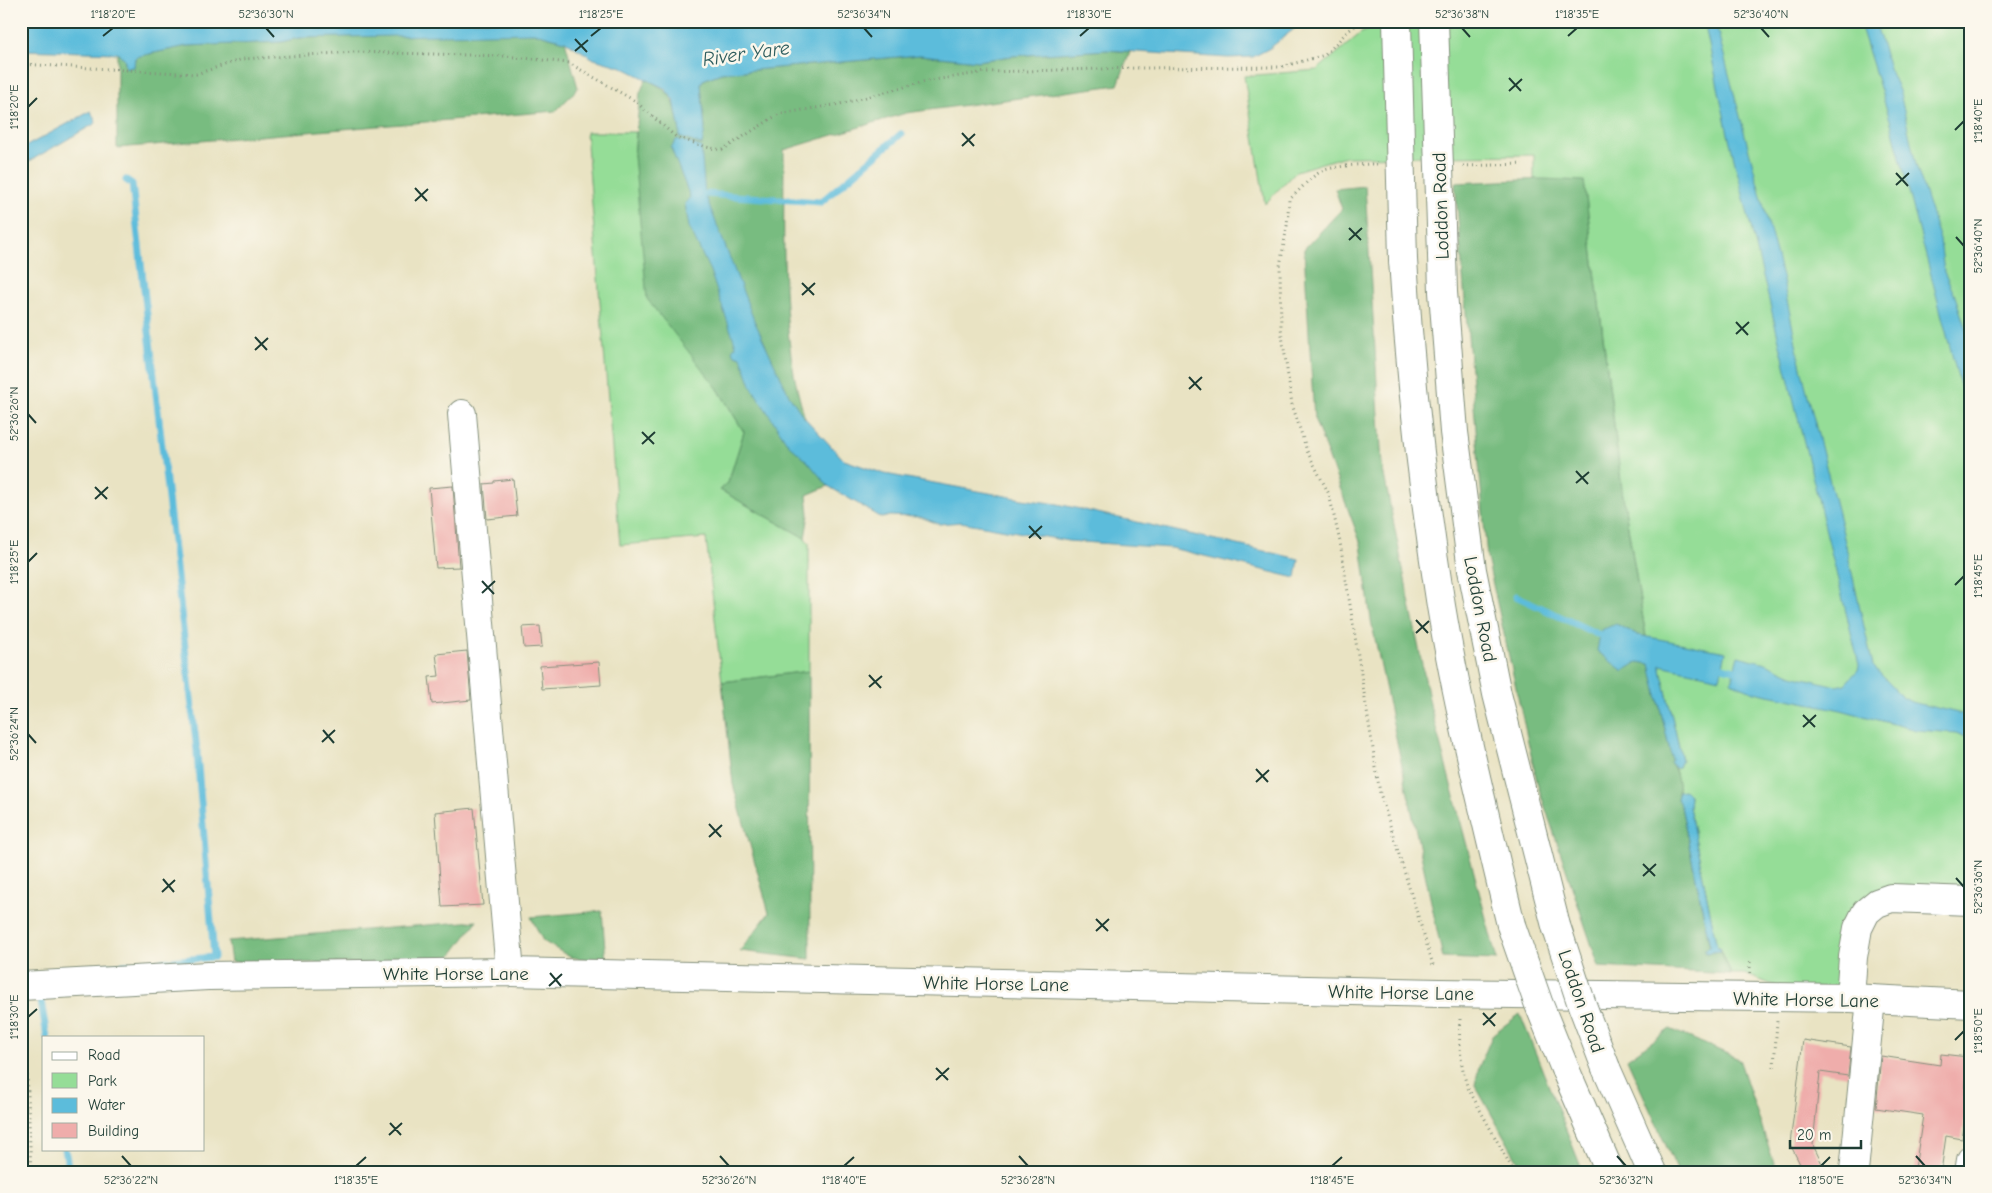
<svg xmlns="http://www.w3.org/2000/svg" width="1992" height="1193" font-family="'Comic Neue',sans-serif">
  <rect width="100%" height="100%" fill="#fbf7ec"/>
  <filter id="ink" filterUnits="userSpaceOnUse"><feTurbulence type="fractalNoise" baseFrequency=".02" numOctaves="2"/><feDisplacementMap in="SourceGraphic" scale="10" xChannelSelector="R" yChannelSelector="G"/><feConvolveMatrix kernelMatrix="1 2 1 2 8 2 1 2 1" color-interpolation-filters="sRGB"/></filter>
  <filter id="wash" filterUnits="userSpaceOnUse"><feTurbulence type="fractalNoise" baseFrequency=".0096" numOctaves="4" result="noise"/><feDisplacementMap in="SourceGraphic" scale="20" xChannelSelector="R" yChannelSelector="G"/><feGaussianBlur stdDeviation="1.12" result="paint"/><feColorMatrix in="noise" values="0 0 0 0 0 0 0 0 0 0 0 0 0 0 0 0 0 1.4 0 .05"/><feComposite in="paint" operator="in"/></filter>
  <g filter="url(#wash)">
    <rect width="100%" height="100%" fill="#e9e3c3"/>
    <g fill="#95dd97" stroke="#5a8d66">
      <polygon points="1390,21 1971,21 1971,895 1882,892 1847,987 1784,989 1744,974 1731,974 1720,947 1717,947 1689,807 1690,796 1684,790 1679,791 1675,768 1679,767 1682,760 1660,665 1726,653 1646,637 1622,490 1584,182 1534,179 1534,155 1342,157 1296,171 1265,204 1244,76 1317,70 1361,33"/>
      <polygon points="586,132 636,132 634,156 718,389 744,432 728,483 720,490 805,538 809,543 809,671 722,682 706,538 620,545"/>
    </g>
    <g fill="#78bc80" stroke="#4c7c5a">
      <polygon points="518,32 535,33 565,41 578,88 556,111 117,148 117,53 124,57 126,68 139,56 187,46 281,42 299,38"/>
      <path d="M 1107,50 L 1130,52 L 1118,85 L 906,113 L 784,150 C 784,225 781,300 794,374 C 801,412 815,449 828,486 L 807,495 L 809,514 L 805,538 L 720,490 L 728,483 L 744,432 L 718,389 L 647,299 L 634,156 L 640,93 L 646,79 C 676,94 674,101 680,131 L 705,129 L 701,84 L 703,80 L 721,73 L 920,55 L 978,61 L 1011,56 Z"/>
      <path d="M 1544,179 L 1584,181 L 1622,490 L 1646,637 L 1638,635 L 1616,624 L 1638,662 L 1650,663 L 1672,760 L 1670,762 C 1678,772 1680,787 1677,799 L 1681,806 L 1710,948 L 1705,949 L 1705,953 L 1721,951 L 1731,974 L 1599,967 L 1538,786 L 1487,558 L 1455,183 Z"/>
      <polygon points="1365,186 1382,465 1431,709 1497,960 1443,958 1371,620 1361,544 1314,418 1304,249 1342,209 1335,189"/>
      <polygon points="809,671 810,959 740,951 769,913 733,784 722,682"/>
      <polygon points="602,911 606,962 570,957 543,941 531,917"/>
      <polygon points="477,921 445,964 231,962 228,941"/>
      <polygon points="1520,1014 1583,1172 1524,1172 1475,1085 1479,1067 1493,1034"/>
      <polygon points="1670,1029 1739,1059 1777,1172 1678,1172 1627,1059"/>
    </g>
    <g fill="#5cbcdb" stroke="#3e7c88">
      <polygon points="21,21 1304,21 1270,48 1253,57 1228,58 1107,50 1011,56 978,61 920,55 721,73 703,80 701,84 705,129 702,145 679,137 680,132 674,100 664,88 622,67 594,59 565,41 535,33 299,38 281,42 187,46 140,56 135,58 134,67 126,68 124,58 117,53 21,50"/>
      <polygon points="1704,21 1715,21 1782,276 1802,372 1842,529 1873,666 1902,697 1911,702 1971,716 1971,739 1956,733 1916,730 1841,710 1754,692 1731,682 1738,656 1766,663 1792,675 1836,686 1845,684 1858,670 1859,665 1728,134"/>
      <polygon points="1857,21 1875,21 1889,68 1900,93 1916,165 1940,240 1944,272 1955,296 1971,345 1971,427 1891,123 1861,27"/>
      <polygon points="91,111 96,123 21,166 21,149"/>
      <polygon points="677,139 701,147 705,194 754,320 789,395 803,416 844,460 885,474 1022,499 1058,504 1299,559 1296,578 1171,548 1068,541 961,522 939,524 920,517 890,516 882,518 828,486 808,462 788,444 752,388 741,357 735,355 732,350 736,346 710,271 689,227 685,204 690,197 671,148"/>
      <polygon points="1616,624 1638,635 1726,652 1720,678 1660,665 1682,760 1679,767 1675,768 1670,762 1672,760 1650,664 1638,662 1623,671 1597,651 1601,630"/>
      <polygon points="1684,790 1690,796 1689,807 1717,947 1720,947 1721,951 1705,953 1705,949 1710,947 1681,806 1677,799 1679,791"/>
    </g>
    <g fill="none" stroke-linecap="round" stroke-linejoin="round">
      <g stroke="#5cbcdb" stroke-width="7">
        <polyline points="126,180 132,184 197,751"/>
        <polyline points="705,194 821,202 901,134"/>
        <polyline points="1516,596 1597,634 1607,636"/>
        <polyline points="1714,665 1743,672"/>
        <polyline points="82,969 214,957 197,754"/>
        <polyline points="41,1001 47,1037"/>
        <polyline points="65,1149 69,1172"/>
      </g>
    </g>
    <g id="blocks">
      <g fill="#efadab">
        <polygon points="513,479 517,516 487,519 484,484 494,483 494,481"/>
        <polygon points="453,486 459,567 436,568 429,488"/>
        <polygon points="540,626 542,647 524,648 522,627"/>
        <polygon points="467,651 471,700 432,704 429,677 439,676 436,654"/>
        <polygon points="599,662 601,685 542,689 540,666"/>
        <polygon points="474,808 483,905 442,907 435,812"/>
        <polygon points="1803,1040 1851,1047 1848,1076 1820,1072 1813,1145 1826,1172 1804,1172 1790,1144"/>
        <polygon points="1941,1054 1968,1057 1964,1111 1966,1111 1962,1139 1946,1136 1941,1172 1934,1172 1915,1169 1923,1115 1876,1108 1881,1056 1940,1065"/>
      </g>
    </g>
  </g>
  <g filter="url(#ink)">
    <use href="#blocks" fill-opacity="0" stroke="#84907c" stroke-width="1"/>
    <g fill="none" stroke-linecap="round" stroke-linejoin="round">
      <defs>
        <g id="minor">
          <polyline points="462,414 510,972"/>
          <polyline points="21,986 208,976 510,972 1439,993 1850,998 1971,1004"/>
          <polyline points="1850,998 1853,957 1858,928 1866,912 1877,903 1891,898 1971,901"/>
          <polyline points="1854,1171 1871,999"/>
          <polyline points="1969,1172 1971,1160"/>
        </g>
        <g id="highway">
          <polyline points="1442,255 1443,292 1454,432 1472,570 1497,694 1556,926"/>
          <path d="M 1403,260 C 1410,376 1423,492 1441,606 C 1459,713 1486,819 1511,925"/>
          <polyline points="1606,1068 1652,1172"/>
          <polyline points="1565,1069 1610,1172"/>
        </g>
      </defs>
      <use href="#minor" stroke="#84907c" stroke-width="30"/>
      <use href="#highway" stroke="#84907c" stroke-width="30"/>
      <g stroke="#84907c" stroke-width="3" stroke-dasharray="1 4" stroke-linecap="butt">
        <polyline points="21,64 196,74 243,59 355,52 506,56 569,63 635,101 676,137 706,147 722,150 779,114 840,104 927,81 986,72 1137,68 1281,67 1325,55 1348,31 1362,21"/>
        <path d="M 1377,164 C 1364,164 1333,166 1322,171 C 1310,177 1299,191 1289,200 L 1287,226 L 1280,266 L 1281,328 L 1292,404 L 1307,451 L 1329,494 L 1340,542 L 1380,793 L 1434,968"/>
        <polyline points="1463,166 1523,164"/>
        <polyline points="1750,962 1750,973"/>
        <path d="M 1460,1019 C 1459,1042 1460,1066 1468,1088 L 1514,1172"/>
        <polyline points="21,1041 27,1067 31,1172"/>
        <polyline points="1774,1067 1777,1021"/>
        <polyline points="21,1109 29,1108"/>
      </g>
      <use href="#minor" stroke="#fff" stroke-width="28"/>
      <use href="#highway" stroke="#fff" stroke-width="28"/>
      <defs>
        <g id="highway-bridge">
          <polyline points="1397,21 1403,260"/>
          <polyline points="1434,21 1442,255"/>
          <polyline points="1511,925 1538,1002 1565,1069"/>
          <polyline points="1556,926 1582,1005 1606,1068"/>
        </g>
      </defs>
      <use href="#highway-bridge" stroke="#84907c" stroke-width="30" stroke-linecap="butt"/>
      <use href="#highway-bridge" stroke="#fff" stroke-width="28"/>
    </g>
  </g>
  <path fill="none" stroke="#1f3d34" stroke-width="2" d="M 266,28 L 274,37M 864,28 L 872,37M 1462,28 L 1470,37M 1761,28 L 1769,37M 103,36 L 113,28M 591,36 L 601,28M 1080,36 L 1089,28M 1568,36 L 1577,28M 575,39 L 587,52M 575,51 L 588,40M 1509,78 L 1521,91M 1509,91 L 1522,79M 28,107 L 37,98M 1955,130 L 1964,121M 962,133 L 974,146M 962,146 L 975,134M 1896,173 L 1908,186M 1896,185 L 1909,173M 415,188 L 427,201M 415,201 L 428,189M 1349,228 L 1361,240M 1956,237 L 1964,246M 1349,240 L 1362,228M 802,283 L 814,295M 802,295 L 815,283M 1736,322 L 1748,335M 1736,334 L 1749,322M 255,337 L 267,350M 255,350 L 268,338M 1189,377 L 1201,390M 1189,389 L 1202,377M 28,414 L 36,423M 642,432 L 654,444M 642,444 L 655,432M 1576,471 L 1588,484M 1576,483 L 1589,472M 95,487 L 107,499M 95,499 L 108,487M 1029,526 L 1041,539M 1029,538 L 1042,526M 28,562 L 37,553M 482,581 L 494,594M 1955,585 L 1964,576M 482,593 L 495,581M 1416,620 L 1428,633M 1416,633 L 1429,621M 869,675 L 881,688M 869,687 L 882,676M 1803,715 L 1815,727M 1803,727 L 1816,715M 323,730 L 334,743M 28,734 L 36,743M 322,742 L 335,730M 1256,769 L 1268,782M 1256,782 L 1269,770M 709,824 L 721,837M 709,837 L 722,825M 1643,864 L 1655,876M 1643,876 L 1656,864M 1956,878 L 1964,887M 163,879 L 174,892M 162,892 L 175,880M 1096,919 L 1108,931M 1096,931 L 1109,919M 550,973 L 561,986M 549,986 L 562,974M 1483,1013 L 1495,1026M 28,1017 L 37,1009M 1483,1025 L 1496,1013M 1955,1040 L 1964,1031M 936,1068 L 948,1080M 936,1080 L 949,1068M 390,1123 L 401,1135M 389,1135 L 402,1123M 122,1156 L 131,1166M 720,1156 L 729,1166M 1019,1156 L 1028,1166M 1617,1156 L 1626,1166M 1916,1156 L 1925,1166M 356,1166 L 366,1157M 844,1166 L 854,1157M 1332,1166 L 1342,1157M 1821,1166 L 1830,1157"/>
  <g text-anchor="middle" stroke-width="5" stroke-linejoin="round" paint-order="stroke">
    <g font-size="19" fill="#1f3d34" stroke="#fbf7ec">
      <text transform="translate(1440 206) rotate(-92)" y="7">Loddon Road</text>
      <text transform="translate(1481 609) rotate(79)" y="7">Loddon Road</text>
      <text x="456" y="980">White Horse Lane</text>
      <text transform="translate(996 983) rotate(1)" y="7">White Horse Lane</text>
      <text transform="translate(1401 992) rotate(1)" y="7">White Horse Lane</text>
      <text transform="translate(1806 999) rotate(1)" y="7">White Horse Lane</text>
      <text transform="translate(1582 1001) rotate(71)" y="7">Loddon Road</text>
    </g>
    <g font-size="20" font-style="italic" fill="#2e5d5e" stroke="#fbf7ec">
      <text transform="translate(746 53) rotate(-8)" y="7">River Yare</text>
    </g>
  </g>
  <rect width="1992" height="1193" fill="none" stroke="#fbf7ec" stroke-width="55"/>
  <rect x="42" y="1036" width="162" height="115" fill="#fbf7ec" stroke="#a3ada2"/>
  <rect x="52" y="1052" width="25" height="8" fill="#ffffff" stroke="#a3ada2"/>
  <text x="88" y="1060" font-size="15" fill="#1f3d34">Road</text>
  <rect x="52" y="1073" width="25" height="15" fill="#95dd97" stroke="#a3ada2"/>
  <text x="88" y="1086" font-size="15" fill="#1f3d34">Park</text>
  <rect x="52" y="1098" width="25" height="15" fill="#5cbcdb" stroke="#a3ada2"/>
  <text x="88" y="1110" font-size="15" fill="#1f3d34">Water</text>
  <rect x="52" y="1123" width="25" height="15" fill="#efadab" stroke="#a3ada2"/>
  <text x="88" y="1136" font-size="15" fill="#1f3d34">Building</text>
  <path d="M1790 1140v8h71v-8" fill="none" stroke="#1f3d34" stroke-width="2.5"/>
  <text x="1797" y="1140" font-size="15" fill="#1f3d34" stroke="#fbf7ec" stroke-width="4" paint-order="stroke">20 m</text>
  <rect x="28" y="28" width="1936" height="1138" fill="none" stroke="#1f3d34" stroke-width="2"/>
  <g font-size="12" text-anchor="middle" fill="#1f3d34">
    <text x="113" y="18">1°18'20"E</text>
    <text x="266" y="18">52°36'30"N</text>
    <text x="601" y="18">1°18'25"E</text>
    <text x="864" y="18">52°36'34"N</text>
    <text x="1089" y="18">1°18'30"E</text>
    <text x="1462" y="18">52°36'38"N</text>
    <text x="1577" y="18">1°18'35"E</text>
    <text x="1761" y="18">52°36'40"N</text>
    <text transform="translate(14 107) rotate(-90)" y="4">1°18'20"E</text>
    <text transform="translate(1978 121) rotate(-90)" y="4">1°18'40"E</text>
    <text transform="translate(1978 246) rotate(-90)" y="4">52°36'40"N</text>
    <text transform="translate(14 414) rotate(-90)" y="4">52°36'26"N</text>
    <text transform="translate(14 562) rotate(-90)" y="4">1°18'25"E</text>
    <text transform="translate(1978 576) rotate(-90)" y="4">1°18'45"E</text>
    <text transform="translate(14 734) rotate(-90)" y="4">52°36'24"N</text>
    <text transform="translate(1978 887) rotate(-90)" y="4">52°36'36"N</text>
    <text transform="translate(14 1017) rotate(-90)" y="4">1°18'30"E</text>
    <text transform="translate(1978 1031) rotate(-90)" y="4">1°18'50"E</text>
    <text x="131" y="1184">52°36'22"N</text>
    <text x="356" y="1184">1°18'35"E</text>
    <text x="729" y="1184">52°36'26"N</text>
    <text x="844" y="1184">1°18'40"E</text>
    <text x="1028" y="1184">52°36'28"N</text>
    <text x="1332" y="1184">1°18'45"E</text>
    <text x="1626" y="1184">52°36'32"N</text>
    <text x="1821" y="1184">1°18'50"E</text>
    <text x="1925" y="1184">52°36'34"N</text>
  </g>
</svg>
